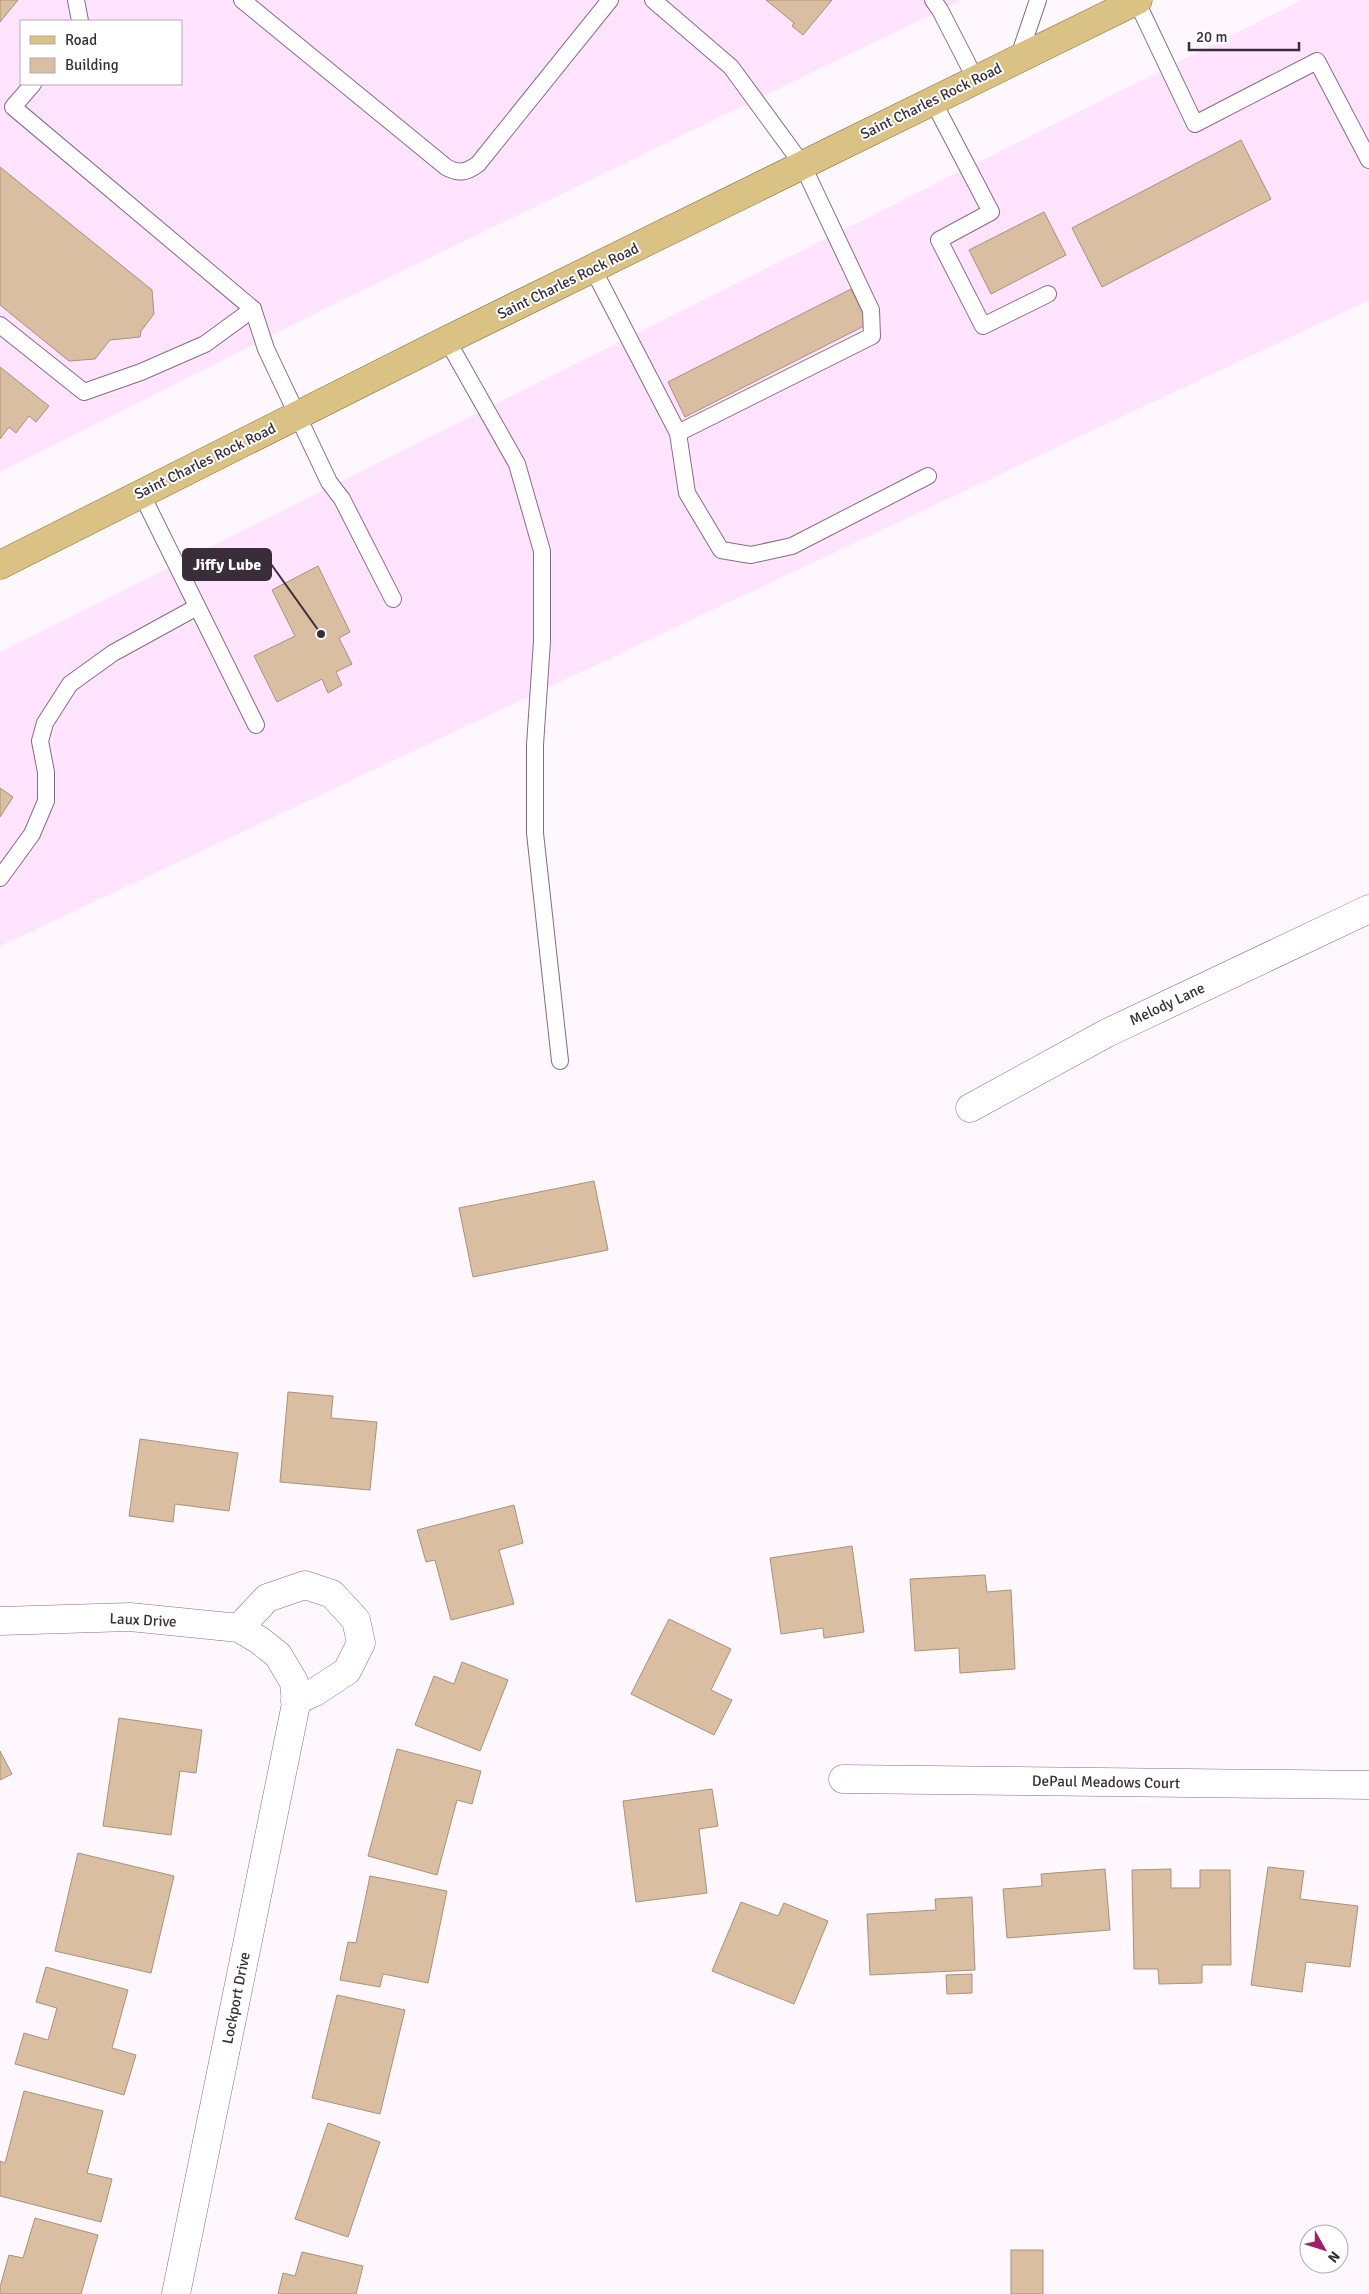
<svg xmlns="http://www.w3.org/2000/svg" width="1369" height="2294" font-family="Signika,sans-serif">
  <rect width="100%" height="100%" fill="#fef8fe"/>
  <g fill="#ffe3ff" fill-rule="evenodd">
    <path d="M 0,0 L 961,0 L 328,307 L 0,472 ZM 21,21 L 181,21 L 181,84 L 21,84 Z"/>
    <polygon points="1302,0 1369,0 1369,300 0,946 0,652"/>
  </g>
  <g fill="#dabea2" stroke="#ab9176">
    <polygon points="0,0 18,0 0,22"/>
    <polygon points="766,0 832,0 803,35 792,26 794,23"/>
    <polygon points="1241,140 1271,199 1102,287 1072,228"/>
    <polygon points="0,167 152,290 154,314 141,331 140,337 110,340 95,359 69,361 0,305"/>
    <polygon points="1044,212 1066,255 991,294 969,250"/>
    <polygon points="851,289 868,324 685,417 668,382"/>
    <polygon points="0,367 49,406 36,422 29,416 16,433 9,427 0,439"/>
    <polygon points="318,566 350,632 339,638 352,664 336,672 342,685 328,693 322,679 277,702 254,656 295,636 272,590"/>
    <polygon points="0,788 13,797 0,817"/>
    <polygon points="594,1181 608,1250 473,1277 459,1208"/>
    <polygon points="288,1392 333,1396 331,1418 377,1422 370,1490 280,1482"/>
    <polygon points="140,1439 238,1453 229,1511 175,1504 173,1522 129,1516"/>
    <polygon points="514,1505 523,1543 499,1550 514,1604 451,1620 435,1560 426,1562 417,1530"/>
    <polygon points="852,1546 864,1632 824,1638 823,1628 781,1634 770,1558"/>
    <polygon points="985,1575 987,1592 1011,1590 1015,1669 960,1673 959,1648 915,1651 910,1579"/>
    <polygon points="669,1619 731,1649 711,1690 732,1700 714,1735 631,1694"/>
    <polygon points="462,1662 508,1680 480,1751 415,1725 434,1676 454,1684"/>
    <polygon points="119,1718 202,1730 196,1773 180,1771 171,1835 103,1826"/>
    <polygon points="397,1749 481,1771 472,1804 457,1800 437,1875 368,1856"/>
    <polygon points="0,1751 12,1774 0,1780"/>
    <polygon points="712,1789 718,1826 699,1829 707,1893 636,1902 623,1801"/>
    <polygon points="78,1853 174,1876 151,1973 55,1951"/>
    <polygon points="1268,1867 1304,1871 1300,1899 1358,1906 1350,1967 1306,1962 1302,1992 1251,1985"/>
    <polygon points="1105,1869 1110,1930 1007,1938 1003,1889 1042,1886 1041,1874"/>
    <polygon points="1171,1869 1171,1888 1200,1888 1200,1870 1230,1870 1231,1965 1202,1965 1202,1983 1159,1984 1158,1969 1134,1969 1132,1870"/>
    <polygon points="370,1876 447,1891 428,1983 383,1974 380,1987 340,1980 348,1942 356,1943"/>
    <polygon points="972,1897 975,1970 870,1975 867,1914 936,1910 935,1899"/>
    <polygon points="741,1902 778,1916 784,1903 828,1921 794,2004 712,1971"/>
    <polygon points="46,1967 128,1990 112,2048 136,2055 124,2095 15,2064 24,2033 48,2040 57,2008 36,2002"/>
    <polygon points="972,1974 972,1993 947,1994 946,1975"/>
    <polygon points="337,1995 405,2010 380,2114 312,2098"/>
    <polygon points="24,2091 103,2111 87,2173 112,2179 101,2222 0,2196 0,2161 5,2163"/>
    <polygon points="328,2123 380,2142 348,2237 295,2219"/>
    <polygon points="35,2218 98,2235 81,2294 0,2294 0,2287 9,2255 23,2258"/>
    <rect x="1011" y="2250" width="32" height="44"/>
    <polygon points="302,2252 363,2266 356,2294 278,2294 283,2273 295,2276"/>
  </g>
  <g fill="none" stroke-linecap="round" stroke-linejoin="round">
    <defs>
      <g id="service">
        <polyline points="76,0 80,21"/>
        <path d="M 242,0 L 446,167 C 458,174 466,173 478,164 L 610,0"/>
        <polyline points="933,0 940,10 976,80"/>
        <polyline points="1136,0 1195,124 1317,61 1369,160"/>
        <polyline points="1018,59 1038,0"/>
        <polyline points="33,84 13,107 253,309 266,349 329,482 342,499 393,599"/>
        <polyline points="933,101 991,212 939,240 983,326 1048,294"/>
        <polyline points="593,269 678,433 872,336 871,310 802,164 731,67 653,0"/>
        <polyline points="0,325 84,392 141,372 205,344 253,309"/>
        <polyline points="447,340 517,464 542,551 542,641 535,745 535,833 560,1061"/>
        <polyline points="678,433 687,493 721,550 751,555 792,546 928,476"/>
        <polyline points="141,493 256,725"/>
        <polyline points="0,878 32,834 46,801 46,772 40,741 45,723 70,684 113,653 197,607"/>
      </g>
      <g id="minor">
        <polyline points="970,1108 1107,1033 1369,909"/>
        <polyline points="0,1621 130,1617 239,1628 259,1640 278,1655 294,1682 296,1704 176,2294"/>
        <polyline points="239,1628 267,1598 305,1585 332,1594 356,1620 361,1643 347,1671 315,1692 295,1701"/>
        <polyline points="843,1779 1369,1785"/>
      </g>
      <polyline id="primary" points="0,565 447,340 1138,0"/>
    </defs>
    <use href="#service" stroke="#866c86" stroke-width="18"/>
    <use href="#minor" stroke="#866c86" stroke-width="29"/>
    <use href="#primary" stroke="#917436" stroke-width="29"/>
    <use href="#service" stroke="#fff" stroke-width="16"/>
    <use href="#minor" stroke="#fff" stroke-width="28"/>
    <use href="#primary" stroke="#dac285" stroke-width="28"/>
  </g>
  <g text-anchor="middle" stroke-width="4" stroke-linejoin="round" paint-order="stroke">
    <g font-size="15" fill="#392d39" stroke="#fff">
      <text transform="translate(931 101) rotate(-26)" y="5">Saint Charles Rock Road</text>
      <text transform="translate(568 281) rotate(-26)" y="5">Saint Charles Rock Road</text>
      <text transform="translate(205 461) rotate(-26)" y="5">Saint Charles Rock Road</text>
      <text transform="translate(1167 1004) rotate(-25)" y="5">Melody Lane</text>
      <text transform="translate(143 1620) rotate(3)" y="5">Laux Drive</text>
      <text transform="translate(1106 1782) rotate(1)" y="5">DePaul Meadows Court</text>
      <text transform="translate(236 1998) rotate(-79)" y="5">Lockport Drive</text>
    </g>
  </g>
  <path fill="none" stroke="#392d39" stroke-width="2" d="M321 634L271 564"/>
  <circle fill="#392d39" stroke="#fff" stroke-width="2" cx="321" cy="634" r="5"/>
  <rect fill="#392d39" stroke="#392d39" stroke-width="2" x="183" y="549" width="88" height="31" rx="5"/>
  <g font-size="16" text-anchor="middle" font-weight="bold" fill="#fff">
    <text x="227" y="570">Jiffy Lube</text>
  </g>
  <rect x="20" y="20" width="162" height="65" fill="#ffffff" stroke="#b0abb0"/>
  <rect x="30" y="36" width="25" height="8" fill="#dac285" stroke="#b0abb0"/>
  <text x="65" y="45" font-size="15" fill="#392d39">Road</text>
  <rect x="30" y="58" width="25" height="15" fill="#dabea2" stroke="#b0abb0"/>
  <text x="65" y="70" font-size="15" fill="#392d39">Building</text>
  <g transform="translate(1324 2249) rotate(129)"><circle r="24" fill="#ffffff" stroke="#b0abb0"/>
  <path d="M0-4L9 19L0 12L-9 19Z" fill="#a11d6c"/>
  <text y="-8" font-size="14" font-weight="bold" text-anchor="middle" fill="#392d39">N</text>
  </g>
  <path d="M1189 42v8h110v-8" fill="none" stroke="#392d39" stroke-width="2.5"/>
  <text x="1196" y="42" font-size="15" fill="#392d39" stroke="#ffffff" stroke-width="4" paint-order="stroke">20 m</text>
</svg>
